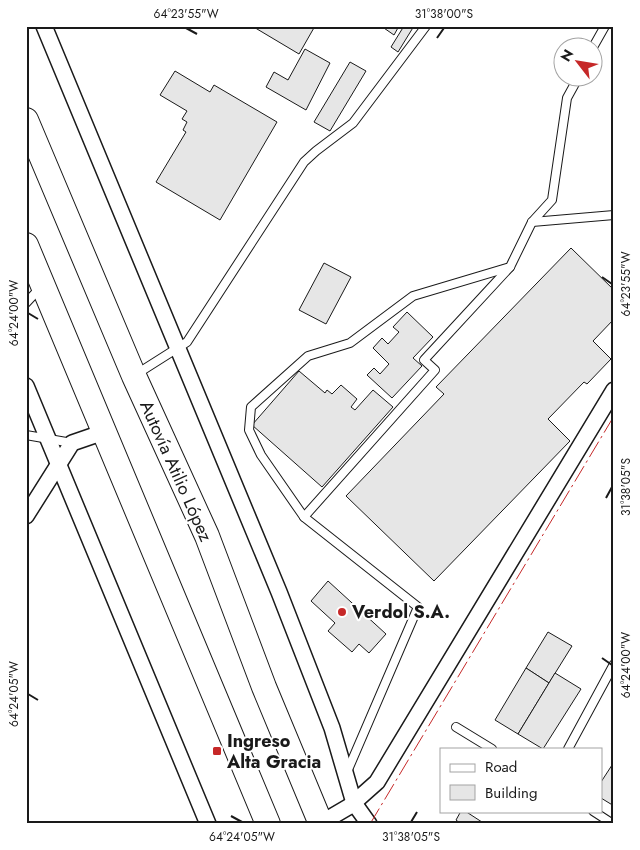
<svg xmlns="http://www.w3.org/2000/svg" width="640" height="850" font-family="Jost,sans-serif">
  <rect width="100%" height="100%" fill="#fff"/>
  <g fill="#e6e6e6" stroke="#1a1a1a">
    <polygon points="252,26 315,26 299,54"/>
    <polygon points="381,26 399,26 394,35"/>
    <polygon points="404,26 414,26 398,52 391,47"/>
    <polygon points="305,49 330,63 306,110 266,87 274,72 288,80"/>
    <polygon points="350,62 366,71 330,131 314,122"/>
    <polygon points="175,71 210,92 214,85 277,122 220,220 156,182 186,132 183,130 187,122 182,119 187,111 160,95"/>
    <polygon points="571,248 614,290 614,319 593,341 611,359 587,384 584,382 548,419 570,441 434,581 346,496 444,394 436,387"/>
    <polygon points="324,263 351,277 326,324 299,310"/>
    <polygon points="407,312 433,337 413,358 422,366 392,398 367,375 374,368 380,374 389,364 373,348 382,338 388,344 399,332 393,327"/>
    <polygon points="299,371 325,393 327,390 332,394 341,385 357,399 351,407 355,410 373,390 393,407 322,487 252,425"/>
    <polygon points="328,581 386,634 369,653 359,644 352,652 328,631 335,623 311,601"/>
    <polygon points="548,632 572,646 549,683 526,668"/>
    <polygon points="526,668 549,683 518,734 495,720"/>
    <polygon points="555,673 581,689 543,749 518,734"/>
    <polygon points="614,762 614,806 601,798 601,782"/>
    <polygon points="461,811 465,811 485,824 461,824 456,820"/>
  </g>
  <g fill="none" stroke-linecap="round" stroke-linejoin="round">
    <defs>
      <g id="service">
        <polyline points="592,49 605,26"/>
        <polyline points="532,222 614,215"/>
        <polyline points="26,303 40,288"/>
        <polyline points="135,375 187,342 304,162 316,151 353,123 426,26"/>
        <polyline points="26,435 72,443"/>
        <polyline points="304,517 435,370 424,360 510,267"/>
        <polyline points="456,727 492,749"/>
        <polyline points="568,749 614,664"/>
        <polyline points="347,772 418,607 304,517 261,455 249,430 251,407 308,356 350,343 413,296 510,267 532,222 552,200 567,98 578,78"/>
        <polyline points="593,811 613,824"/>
      </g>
      <g id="minor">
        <polyline points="44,26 279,592 332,728 354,803 369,824"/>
        <polyline points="26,386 208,824"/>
        <polyline points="26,516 72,443 104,432"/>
        <polyline points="321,823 350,806 377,782 614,390"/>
      </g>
      <g id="primary">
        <polyline points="26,120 134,376 207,536 264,687 321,824"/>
        <polyline points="26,245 268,824"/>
      </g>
    </defs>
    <use href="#service" stroke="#1a1a1a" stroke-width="10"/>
    <use href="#minor" stroke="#1a1a1a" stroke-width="18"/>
    <use href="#primary" stroke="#1a1a1a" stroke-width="26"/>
    <use href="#service" stroke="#fff" stroke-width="8"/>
    <use href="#minor" stroke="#fff" stroke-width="15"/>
    <use href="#primary" stroke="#fff" stroke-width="24"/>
    <polyline stroke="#c62828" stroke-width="1" stroke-dasharray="18 4 2.5 4" stroke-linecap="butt" points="370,824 614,416"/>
  </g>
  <path fill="none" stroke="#1a1a1a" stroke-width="2" d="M 186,28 L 197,34M 437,38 L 444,28M 602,277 L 612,284M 28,313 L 38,319M 606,498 L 612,487M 602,658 L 612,665M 28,694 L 38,700M 231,816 L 242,822M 411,822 L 417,812"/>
  <g fill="#c62828" stroke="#fff" stroke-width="2">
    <circle cx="342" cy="612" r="5"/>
    <rect x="212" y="746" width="10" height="10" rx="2.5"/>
  </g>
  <g text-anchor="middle" stroke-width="4" stroke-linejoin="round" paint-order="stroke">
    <g font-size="18" fill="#1a1a1a" stroke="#fff">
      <text transform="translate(176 471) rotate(66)" y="6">Autovía Atilio López</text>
    </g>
    <g font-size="18" font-weight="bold" fill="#1a1a1a" stroke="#fff" text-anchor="start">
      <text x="352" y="618">Verdol S.A.</text>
      <text x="227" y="747">Ingreso<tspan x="227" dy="21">Alta Gracia</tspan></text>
    </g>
  </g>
  <rect width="640" height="850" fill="none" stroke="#ffffff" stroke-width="55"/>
  <rect x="440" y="748" width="162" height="65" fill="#ffffff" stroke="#a3a3a3"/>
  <rect x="450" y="764" width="25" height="8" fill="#ffffff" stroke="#a3a3a3"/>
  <text x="485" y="772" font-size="15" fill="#1a1a1a">Road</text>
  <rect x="450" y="785" width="25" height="15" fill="#e6e6e6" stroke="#a3a3a3"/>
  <text x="485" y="798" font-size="15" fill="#1a1a1a">Building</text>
  <g transform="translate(578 62) rotate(301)"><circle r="24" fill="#ffffff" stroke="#a3a3a3"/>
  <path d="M0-4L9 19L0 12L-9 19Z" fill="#c62828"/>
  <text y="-8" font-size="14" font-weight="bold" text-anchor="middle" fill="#1a1a1a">N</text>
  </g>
  <rect x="28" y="28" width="584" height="794" fill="none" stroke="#1a1a1a" stroke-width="2"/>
  <g font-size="12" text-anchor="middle" fill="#1a1a1a">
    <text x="186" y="18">64°23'55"W</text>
    <text x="444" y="18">31°38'00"S</text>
    <text transform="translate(626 284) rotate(-90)" y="4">64°23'55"W</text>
    <text transform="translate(14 313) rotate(-90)" y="4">64°24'00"W</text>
    <text transform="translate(626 487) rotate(-90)" y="4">31°38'05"S</text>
    <text transform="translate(626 665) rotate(-90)" y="4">64°24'00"W</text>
    <text transform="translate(14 694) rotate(-90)" y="4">64°24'05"W</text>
    <text x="242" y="841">64°24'05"W</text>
    <text x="411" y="841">31°38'05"S</text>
  </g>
</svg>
